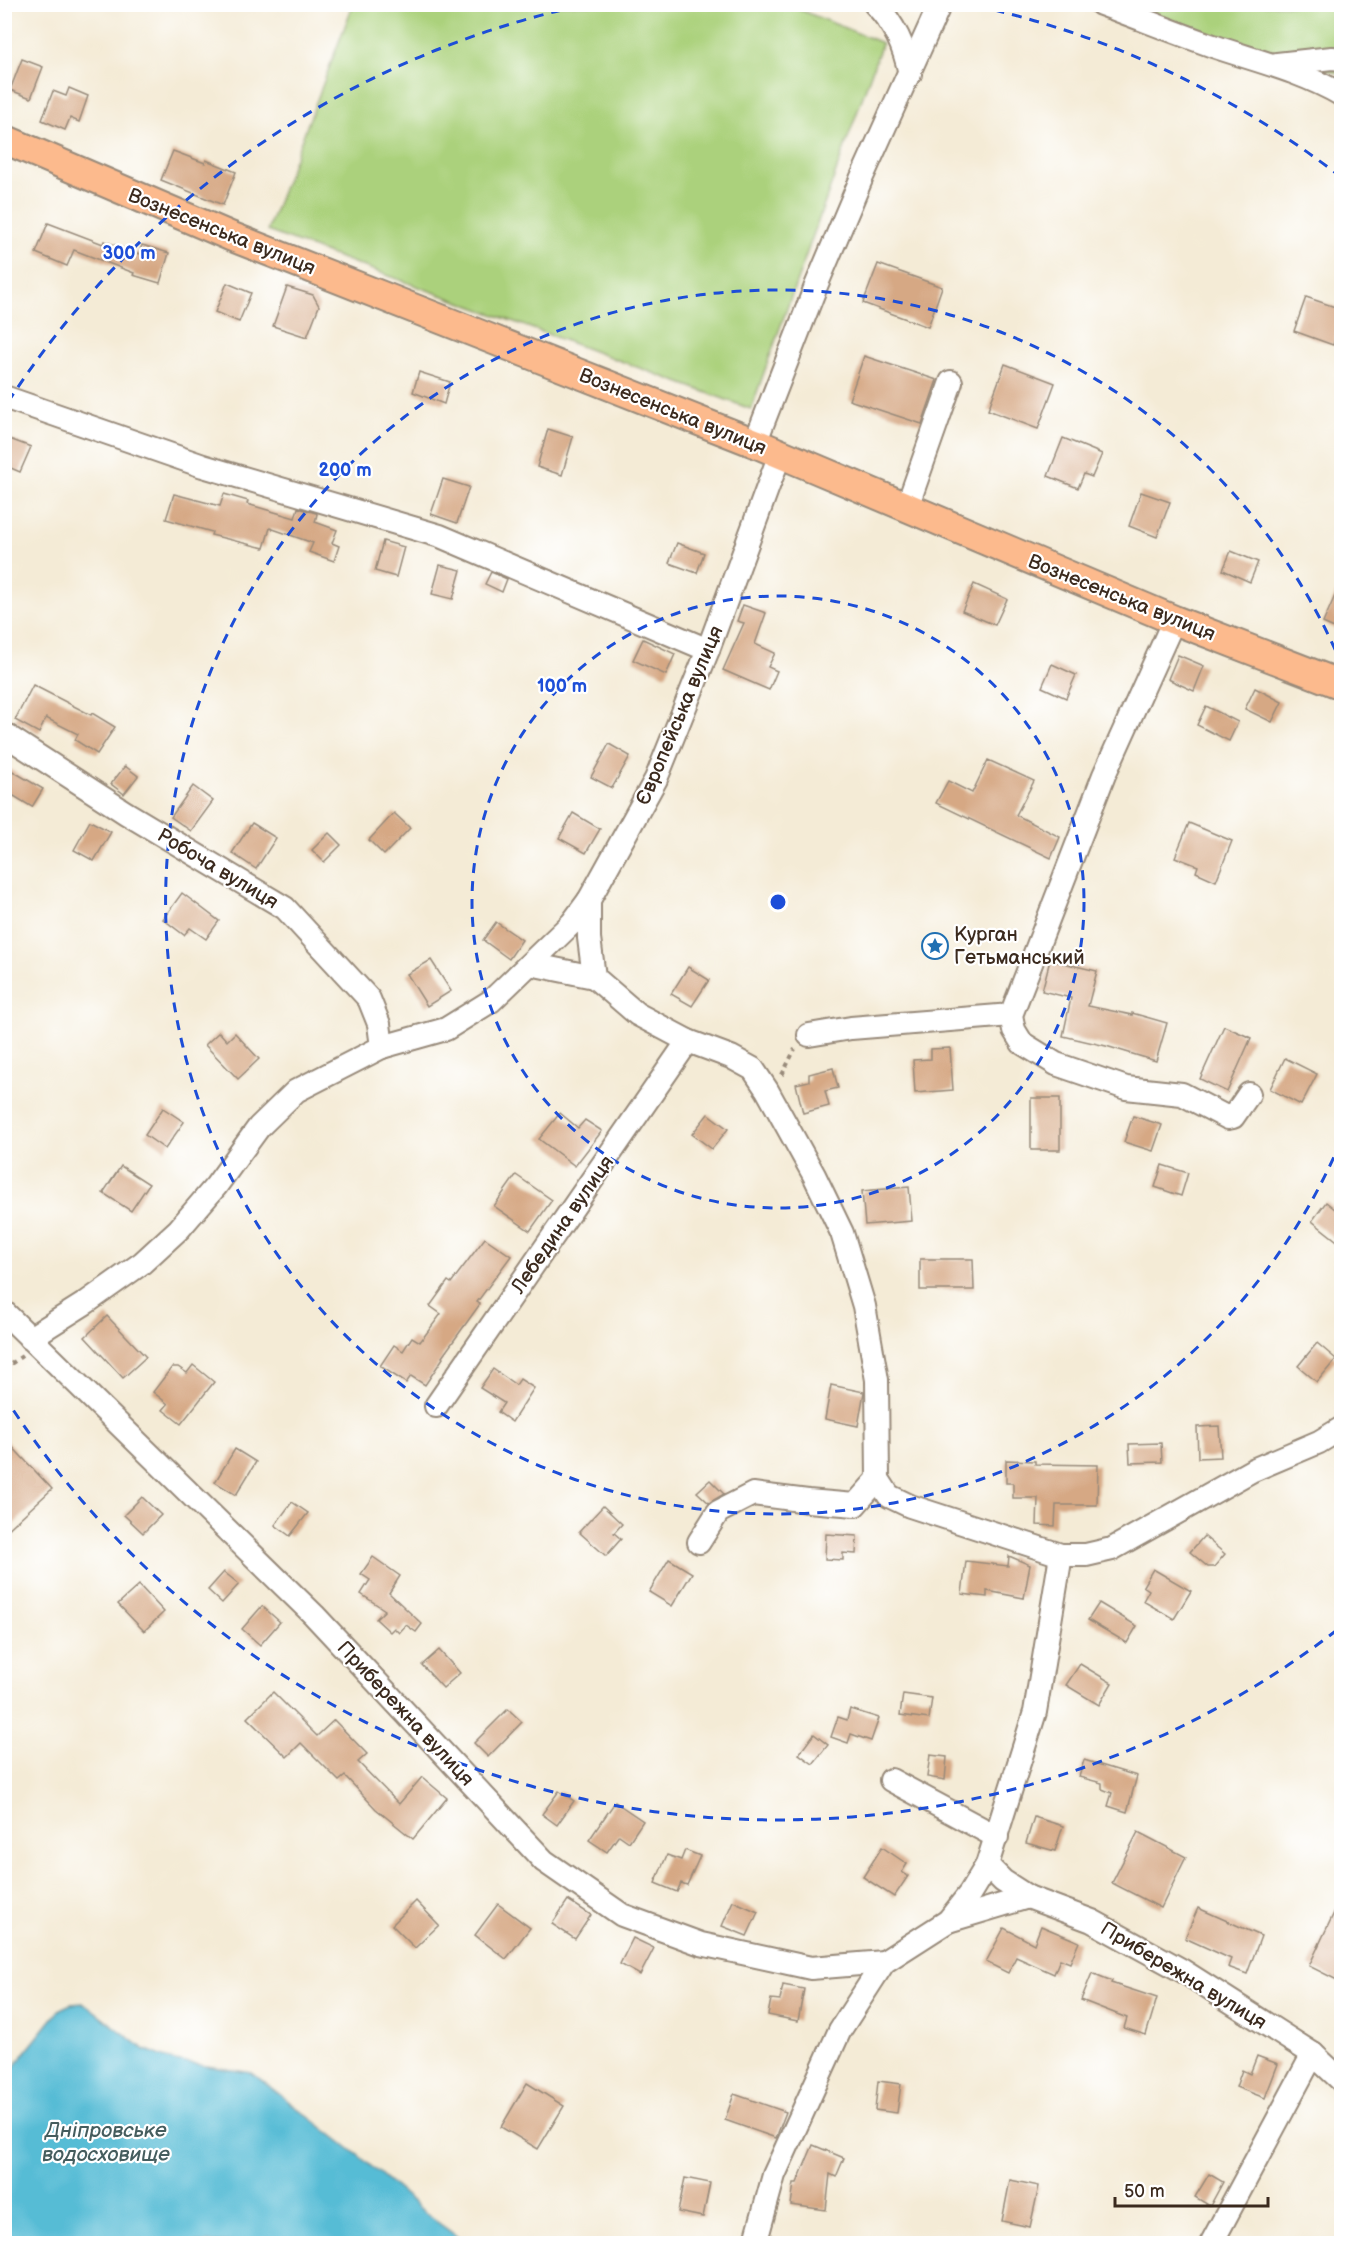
<svg xmlns="http://www.w3.org/2000/svg" width="1346" height="2248" font-family="'Balsamiq Sans',sans-serif">
  <rect width="100%" height="100%" fill="#fff"/>
  <filter id="ink" filterUnits="userSpaceOnUse"><feTurbulence type="fractalNoise" baseFrequency=".0167" numOctaves="2"/><feDisplacementMap in="SourceGraphic" scale="12" xChannelSelector="R" yChannelSelector="G"/><feConvolveMatrix kernelMatrix="1 2 1 2 8 2 1 2 1" color-interpolation-filters="sRGB"/></filter>
  <filter id="wash" filterUnits="userSpaceOnUse"><feTurbulence type="fractalNoise" baseFrequency=".008" numOctaves="4" result="noise"/><feDisplacementMap in="SourceGraphic" scale="24" xChannelSelector="R" yChannelSelector="G"/><feGaussianBlur stdDeviation="1.35" result="paint"/><feColorMatrix in="noise" values="0 0 0 0 0 0 0 0 0 0 0 0 0 0 0 0 0 1.4 0 .05"/><feComposite in="paint" operator="in"/></filter>
  <g filter="url(#wash)">
    <rect width="100%" height="100%" fill="#f4ebd6"/>
    <g fill="#abd17c" stroke="#737e4d" stroke-width="1.5">
      <polygon points="353,5 788,5 882,43 751,409 267,231"/>
      <polygon points="1103,5 1341,5 1341,74"/>
    </g>
    <polygon fill="#57bcd5" stroke="#49737a" stroke-width="1.5" points="84,2003 144,2049 174,2061 252,2073 358,2155 429,2216 466,2243 5,2243 5,2078 60,2009 71,2004"/>
    <g id="blocks">
      <g fill="#d6a884">
        <polygon points="22,59 43,67 31,98 10,90"/>
        <polygon points="69,88 88,96 79,122 70,118 65,130 42,120 53,91 66,96"/>
        <polygon points="173,151 205,163 206,160 236,172 223,205 161,180"/>
        <polygon points="48,223 103,244 104,241 139,254 142,245 169,253 160,283 133,275 134,273 74,250 67,266 36,253"/>
        <polygon points="878,264 942,287 928,327 863,303"/>
        <polygon points="227,283 251,293 239,322 215,312"/>
        <polygon points="287,287 313,295 319,306 307,337 273,326"/>
        <polygon points="1306,297 1341,309 1341,320 1333,345 1294,331"/>
        <polygon points="864,356 937,380 922,424 849,400"/>
        <polygon points="1005,364 1055,383 1038,429 988,410"/>
        <polygon points="419,372 450,382 444,404 413,392"/>
        <polygon points="548,429 573,437 562,475 537,467"/>
        <polygon points="4,437 31,447 20,472 4,465"/>
        <polygon points="1063,438 1102,454 1092,477 1084,474 1078,488 1048,476"/>
        <polygon points="443,479 469,487 457,523 431,514"/>
        <polygon points="1141,492 1170,502 1157,537 1129,526"/>
        <polygon points="174,494 220,506 224,494 248,501 247,504 295,518 298,508 316,513 317,514 315,522 337,530 332,543 339,546 334,561 309,552 313,543 270,528 264,548 211,535 212,532 166,519"/>
        <polygon points="383,541 404,547 396,577 375,571"/>
        <polygon points="677,543 704,553 697,573 669,563"/>
        <polygon points="1231,551 1258,562 1250,582 1223,570"/>
        <polygon points="440,565 461,570 453,599 432,594"/>
        <polygon points="491,572 507,579 502,592 485,584"/>
        <polygon points="1341,582 1341,631 1323,623"/>
        <polygon points="974,584 1007,599 995,625 962,611"/>
        <polygon points="743,605 766,613 755,644 775,653 768,667 777,671 769,690 723,670 744,623 737,621"/>
        <polygon points="643,639 675,654 666,675 633,660"/>
        <polygon points="1178,655 1204,666 1194,691 1168,679"/>
        <polygon points="1052,664 1076,675 1066,698 1042,687"/>
        <polygon points="33,685 91,715 92,713 115,727 97,754 75,740 78,734 46,718 39,733 15,720"/>
        <polygon points="1255,688 1282,702 1272,722 1245,709"/>
        <polygon points="1206,706 1238,722 1229,741 1197,725"/>
        <polygon points="609,744 630,756 612,788 591,777"/>
        <polygon points="988,760 1034,781 1016,815 1060,837 1051,858 936,803 948,781 972,793"/>
        <polygon points="4,766 43,789 32,807 4,790"/>
        <polygon points="125,766 138,776 124,794 111,784"/>
        <polygon points="193,786 213,801 191,831 171,817"/>
        <polygon points="394,813 410,828 384,855 369,840"/>
        <polygon points="573,813 600,829 586,853 559,838"/>
        <polygon points="90,821 111,832 94,861 74,850"/>
        <polygon points="252,823 276,838 256,869 232,853"/>
        <polygon points="1189,823 1232,841 1216,881 1196,872 1198,866 1175,857"/>
        <polygon points="329,833 341,845 324,862 312,850"/>
        <polygon points="182,893 219,921 206,939 190,928 184,935 163,919"/>
        <polygon points="496,922 522,940 509,959 483,940"/>
        <polygon points="431,960 451,991 427,1006 407,974"/>
        <polygon points="1050,960 1097,971 1088,1006 1132,1015 1132,1013 1167,1023 1156,1061 1106,1046 1063,1036 1071,998 1042,991"/>
        <polygon points="688,967 709,980 692,1006 671,994"/>
        <polygon points="1224,1026 1251,1038 1227,1092 1200,1079"/>
        <polygon points="219,1032 227,1041 235,1033 259,1059 238,1079 205,1045"/>
        <polygon points="950,1048 953,1090 915,1093 913,1060 931,1059 931,1049"/>
        <polygon points="1285,1058 1317,1074 1301,1105 1270,1089"/>
        <polygon points="833,1068 838,1088 825,1091 829,1106 803,1113 796,1084 809,1081 809,1074"/>
        <rect x="1031" y="1098" width="29" height="52"/>
        <polygon points="163,1108 184,1122 165,1149 145,1135"/>
        <polygon points="560,1113 578,1128 585,1120 602,1131 575,1166 539,1139"/>
        <polygon points="708,1114 728,1129 712,1149 692,1134"/>
        <polygon points="1133,1116 1162,1125 1153,1151 1124,1142"/>
        <polygon points="1162,1165 1188,1173 1181,1196 1155,1187"/>
        <polygon points="121,1166 149,1184 131,1211 103,1193"/>
        <polygon points="516,1175 552,1200 530,1231 494,1206"/>
        <polygon points="909,1187 912,1221 865,1225 862,1191"/>
        <polygon points="1326,1202 1341,1214 1341,1244 1312,1221"/>
        <polygon points="485,1238 511,1256 477,1302 480,1304 442,1357 443,1358 425,1385 411,1376 406,1383 380,1366 394,1345 403,1351 412,1337 420,1342 441,1314 430,1306 448,1281 451,1283"/>
        <polygon points="920,1259 973,1259 974,1290 920,1290"/>
        <polygon points="107,1316 146,1357 123,1378 85,1337"/>
        <polygon points="1317,1343 1336,1359 1317,1382 1298,1366"/>
        <polygon points="193,1365 214,1382 181,1424 163,1410 168,1404 153,1392 172,1367 178,1367 187,1373"/>
        <polygon points="493,1369 516,1385 520,1379 534,1388 512,1422 498,1412 504,1403 480,1388"/>
        <polygon points="831,1385 864,1392 858,1426 825,1419"/>
        <polygon points="1219,1426 1221,1457 1198,1458 1197,1427"/>
        <polygon points="4,1438 52,1489 4,1533"/>
        <polygon points="1161,1443 1162,1462 1130,1463 1129,1444"/>
        <polygon points="235,1449 256,1462 236,1495 215,1482"/>
        <polygon points="1006,1460 1035,1461 1035,1464 1098,1465 1097,1505 1056,1505 1055,1526 1037,1525 1038,1498 1013,1498 1013,1483 1006,1483"/>
        <polygon points="710,1480 724,1494 709,1503 697,1492"/>
        <polygon points="142,1497 161,1515 143,1533 124,1515"/>
        <polygon points="292,1502 308,1513 290,1536 275,1525"/>
        <polygon points="603,1506 622,1524 614,1533 621,1539 606,1556 579,1532"/>
        <polygon points="826,1534 857,1536 856,1554 843,1553 843,1560 825,1559"/>
        <polygon points="1204,1536 1225,1554 1214,1567 1208,1567 1190,1552"/>
        <polygon points="1009,1556 1030,1565 1024,1598 987,1591 987,1597 962,1594 966,1561 1008,1566"/>
        <polygon points="373,1557 400,1576 389,1593 422,1624 416,1632 406,1625 399,1633 394,1628 390,1632 376,1619 385,1610 361,1594 370,1580 361,1574"/>
        <polygon points="669,1559 692,1573 672,1606 649,1592"/>
        <polygon points="1153,1569 1191,1591 1174,1619 1143,1601 1149,1590 1143,1586"/>
        <polygon points="224,1572 239,1584 222,1603 208,1590"/>
        <polygon points="139,1585 164,1612 144,1631 118,1604"/>
        <polygon points="1099,1603 1137,1626 1127,1643 1088,1620"/>
        <polygon points="262,1606 280,1622 260,1645 242,1629"/>
        <polygon points="439,1650 460,1673 443,1688 422,1665"/>
        <polygon points="1080,1664 1112,1683 1099,1705 1066,1685"/>
        <polygon points="273,1692 317,1736 334,1720 367,1754 358,1762 399,1804 422,1777 447,1798 413,1839 376,1809 345,1776 339,1781 301,1743 287,1757 247,1718"/>
        <polygon points="903,1694 932,1698 929,1719 900,1715"/>
        <polygon points="508,1709 522,1722 488,1757 474,1743"/>
        <polygon points="850,1709 879,1718 871,1741 851,1734 848,1743 831,1737 838,1717 847,1720"/>
        <polygon points="814,1734 828,1745 813,1764 799,1754"/>
        <polygon points="930,1755 947,1757 945,1780 927,1777"/>
        <polygon points="1084,1760 1137,1776 1127,1812 1108,1806 1112,1793 1102,1789 1102,1783 1079,1777"/>
        <polygon points="559,1791 574,1801 557,1825 542,1814"/>
        <polygon points="615,1802 643,1821 629,1842 619,1835 607,1852 589,1840"/>
        <polygon points="1034,1817 1063,1826 1055,1851 1026,1843"/>
        <polygon points="1138,1832 1186,1857 1161,1908 1112,1883"/>
        <polygon points="882,1847 907,1864 902,1872 908,1876 894,1897 863,1877"/>
        <polygon points="685,1850 700,1856 687,1885 681,1883 677,1892 655,1883 667,1855 681,1860"/>
        <polygon points="1341,1898 1341,1982 1309,1966"/>
        <polygon points="568,1900 591,1915 575,1939 552,1924"/>
        <polygon points="416,1901 439,1925 415,1948 392,1925"/>
        <polygon points="733,1901 758,1912 747,1936 722,1926"/>
        <polygon points="498,1904 530,1928 506,1959 475,1935"/>
        <polygon points="1198,1908 1261,1936 1247,1974 1228,1967 1231,1959 1185,1938"/>
        <polygon points="1041,1926 1079,1942 1070,1963 1060,1959 1054,1974 1016,1957 1008,1973 986,1962 1004,1928 1034,1944"/>
        <polygon points="633,1938 654,1948 640,1975 620,1964"/>
        <polygon points="1092,1973 1112,1981 1111,1983 1157,1998 1146,2035 1124,2028 1127,2018 1081,2000"/>
        <polygon points="783,1985 804,1989 798,2021 768,2015 771,1999 780,2000"/>
        <polygon points="1257,2056 1278,2064 1265,2098 1236,2087 1242,2070 1250,2074"/>
        <polygon points="878,2081 901,2084 897,2113 875,2110"/>
        <polygon points="527,2083 564,2106 538,2149 501,2127"/>
        <polygon points="734,2094 786,2112 776,2138 725,2120"/>
        <polygon points="813,2145 844,2158 836,2177 830,2174 826,2210 791,2205 794,2183 797,2183"/>
        <polygon points="1209,2174 1223,2182 1210,2206 1195,2197"/>
        <polygon points="685,2178 710,2183 703,2217 678,2212"/>
        <polygon points="1010,2180 1039,2186 1030,2227 1002,2221"/>
      </g>
    </g>
  </g>
  <g filter="url(#ink)">
    <use href="#blocks" fill-opacity="0" stroke="#988a7a" stroke-width="1.5"/>
    <g fill="none" stroke-linecap="round" stroke-linejoin="round">
      <defs>
        <g id="minor">
          <path d="M 875,4 C 895,25 904,46 910,74"/>
          <path d="M 1101,4 C 1139,18 1176,33 1213,46 C 1257,61 1301,71 1342,95"/>
          <polyline points="1277,64 1332,58 1342,59"/>
          <polyline points="4,397 203,466 440,536 708,650"/>
          <polyline points="755,443 816,286 862,177 940,4"/>
          <polyline points="907,507 951,382"/>
          <polyline points="1174,620 1104,775 1011,1015 1014,1030 1022,1043 1056,1064 1126,1088 1182,1094 1228,1118 1233,1117 1249,1094"/>
          <polyline points="4,734 126,813 285,908 369,999 379,1024 382,1047"/>
          <polyline points="589,900 589,938 594,977"/>
          <polyline points="530,964 594,977 637,1014 688,1041 731,1057 753,1069 767,1090 814,1175 842,1233 864,1306 877,1380 878,1479 889,1496 910,1506 1061,1555 1086,1555 1112,1549 1253,1470 1319,1442 1342,1428"/>
          <polyline points="809,1035 851,1028 1011,1015"/>
          <polyline points="4,1312 314,1615 544,1861 622,1915 701,1944 811,1968 884,1962"/>
          <polyline points="30,1338 87,1302 142,1263 179,1229 216,1186 259,1127 296,1091 382,1047 446,1029 491,1001 572,923 589,900 656,779 708,650 780,454"/>
          <polyline points="436,1406 688,1041"/>
          <polyline points="699,1542 718,1512 753,1494 808,1501 855,1505 878,1479"/>
          <polyline points="891,1780 997,1837"/>
          <polyline points="987,1865 1003,1881 1028,1897 1092,1921 1183,1971 1313,2054 1342,2081"/>
          <polyline points="948,1921 1028,1897"/>
          <polyline points="755,2244 774,2175 840,2030 884,1962 948,1921 970,1893 987,1865 1035,1712 1061,1555"/>
          <polyline points="1211,2244 1313,2054"/>
        </g>
        <polyline id="major" points="4,139 230,236 755,443 1174,620 1342,685"/>
      </defs>
      <use href="#minor" stroke="#988a7a" stroke-width="26"/>
      <use href="#major" stroke="#988a7a" stroke-width="32"/>
      <g stroke="#988a7a" stroke-width="4" stroke-dasharray="4.5 4.5" stroke-linecap="butt">
        <polyline points="782,1075 795,1049"/>
        <polyline points="4,1369 22,1356"/>
      </g>
      <use href="#minor" stroke="#fff" stroke-width="22"/>
      <use href="#major" stroke="#fcba8d" stroke-width="28"/>
    </g>
  </g>
  <g fill="none" stroke="#1d4ed8" stroke-width="3" stroke-dasharray="10 8">
    <circle cx="778" cy="902" r="306"/>
    <path d="M1341 1141A612 612 0 1 1 1341 663"/>
    <path d="M1337 1630A918 918 0 0 1 8 1402M8 402A918 918 0 0 1 579 6M977 6A918 918 0 0 1 1337 174"/>
  </g>
  <defs>
    <symbol id="sight-ring" viewBox="-11 -11 22 22"><circle r="9.5" fill="#fff" stroke="#1f6fb2" stroke-width="1.5"/><path d="M0-6L1.8-2.2L6-1.7L2.9 1.2L3.7 5.4L0 3.3L-3.7 5.4L-2.9 1.2L-6-1.7L-1.8-2.2Z" fill="#1f6fb2"/></symbol>
  </defs>
  <g fill-rule="evenodd">
    <use href="#sight-ring" x="920" y="931" width="30" height="30"/>
  </g>
  <g text-anchor="middle" stroke-width="4.5" stroke-linejoin="round" paint-order="stroke">
    <g font-size="20" fill="#3b2a1e" stroke="#fff">
      <text transform="translate(222 231) rotate(22)" y="7">Вознесенська вулиця</text>
      <text transform="translate(673 411) rotate(22)" y="7">Вознесенська вулиця</text>
      <text transform="translate(1122 597) rotate(22)" y="7">Вознесенська вулиця</text>
      <text transform="translate(679 715) rotate(-67)" y="7">Європейська вулиця</text>
      <text transform="translate(218 868) rotate(31)" y="7">Робоча вулиця</text>
      <text transform="translate(562 1224) rotate(-55)" y="7">Лебедина вулиця</text>
      <text transform="translate(406 1713) rotate(47)" y="7">Прибережна вулиця</text>
      <text transform="translate(1184 1975) rotate(31)" y="7">Прибережна вулиця</text>
    </g>
    <g font-size="20" fill="#3b2a1e" stroke="#fff" text-anchor="start">
      <text x="954" y="941">Курган<tspan x="954" dy="23">Гетьманський</tspan></text>
    </g>
    <g font-size="21" font-style="italic" fill="#455d5e" stroke="#fff">
      <text x="106" y="2137">Дніпровське<tspan x="106" dy="24">водосховище</tspan></text>
    </g>
  </g>
  <circle cx="778" cy="902" r="9" fill="#1d4ed8" stroke="#fff" stroke-width="3"/>
  <g font-size="18" text-anchor="middle" font-weight="bold" fill="#1d4ed8" stroke="#fff" stroke-width="4.5" stroke-linejoin="round" paint-order="stroke">
    <text x="129" y="259">300 m</text>
    <text x="345" y="476">200 m</text>
    <text x="562" y="692">100 m</text>
  </g>
  <rect width="1346" height="2248" fill="none" stroke="#fff" stroke-width="24"/>
  <path d="M1115 2197v9h153v-9" fill="none" stroke="#3b2a1e" stroke-width="3"/>
  <text x="1124" y="2197" font-size="18" fill="#3b2a1e" stroke="#ffffff" stroke-width="4.5" paint-order="stroke">50 m</text>
</svg>
